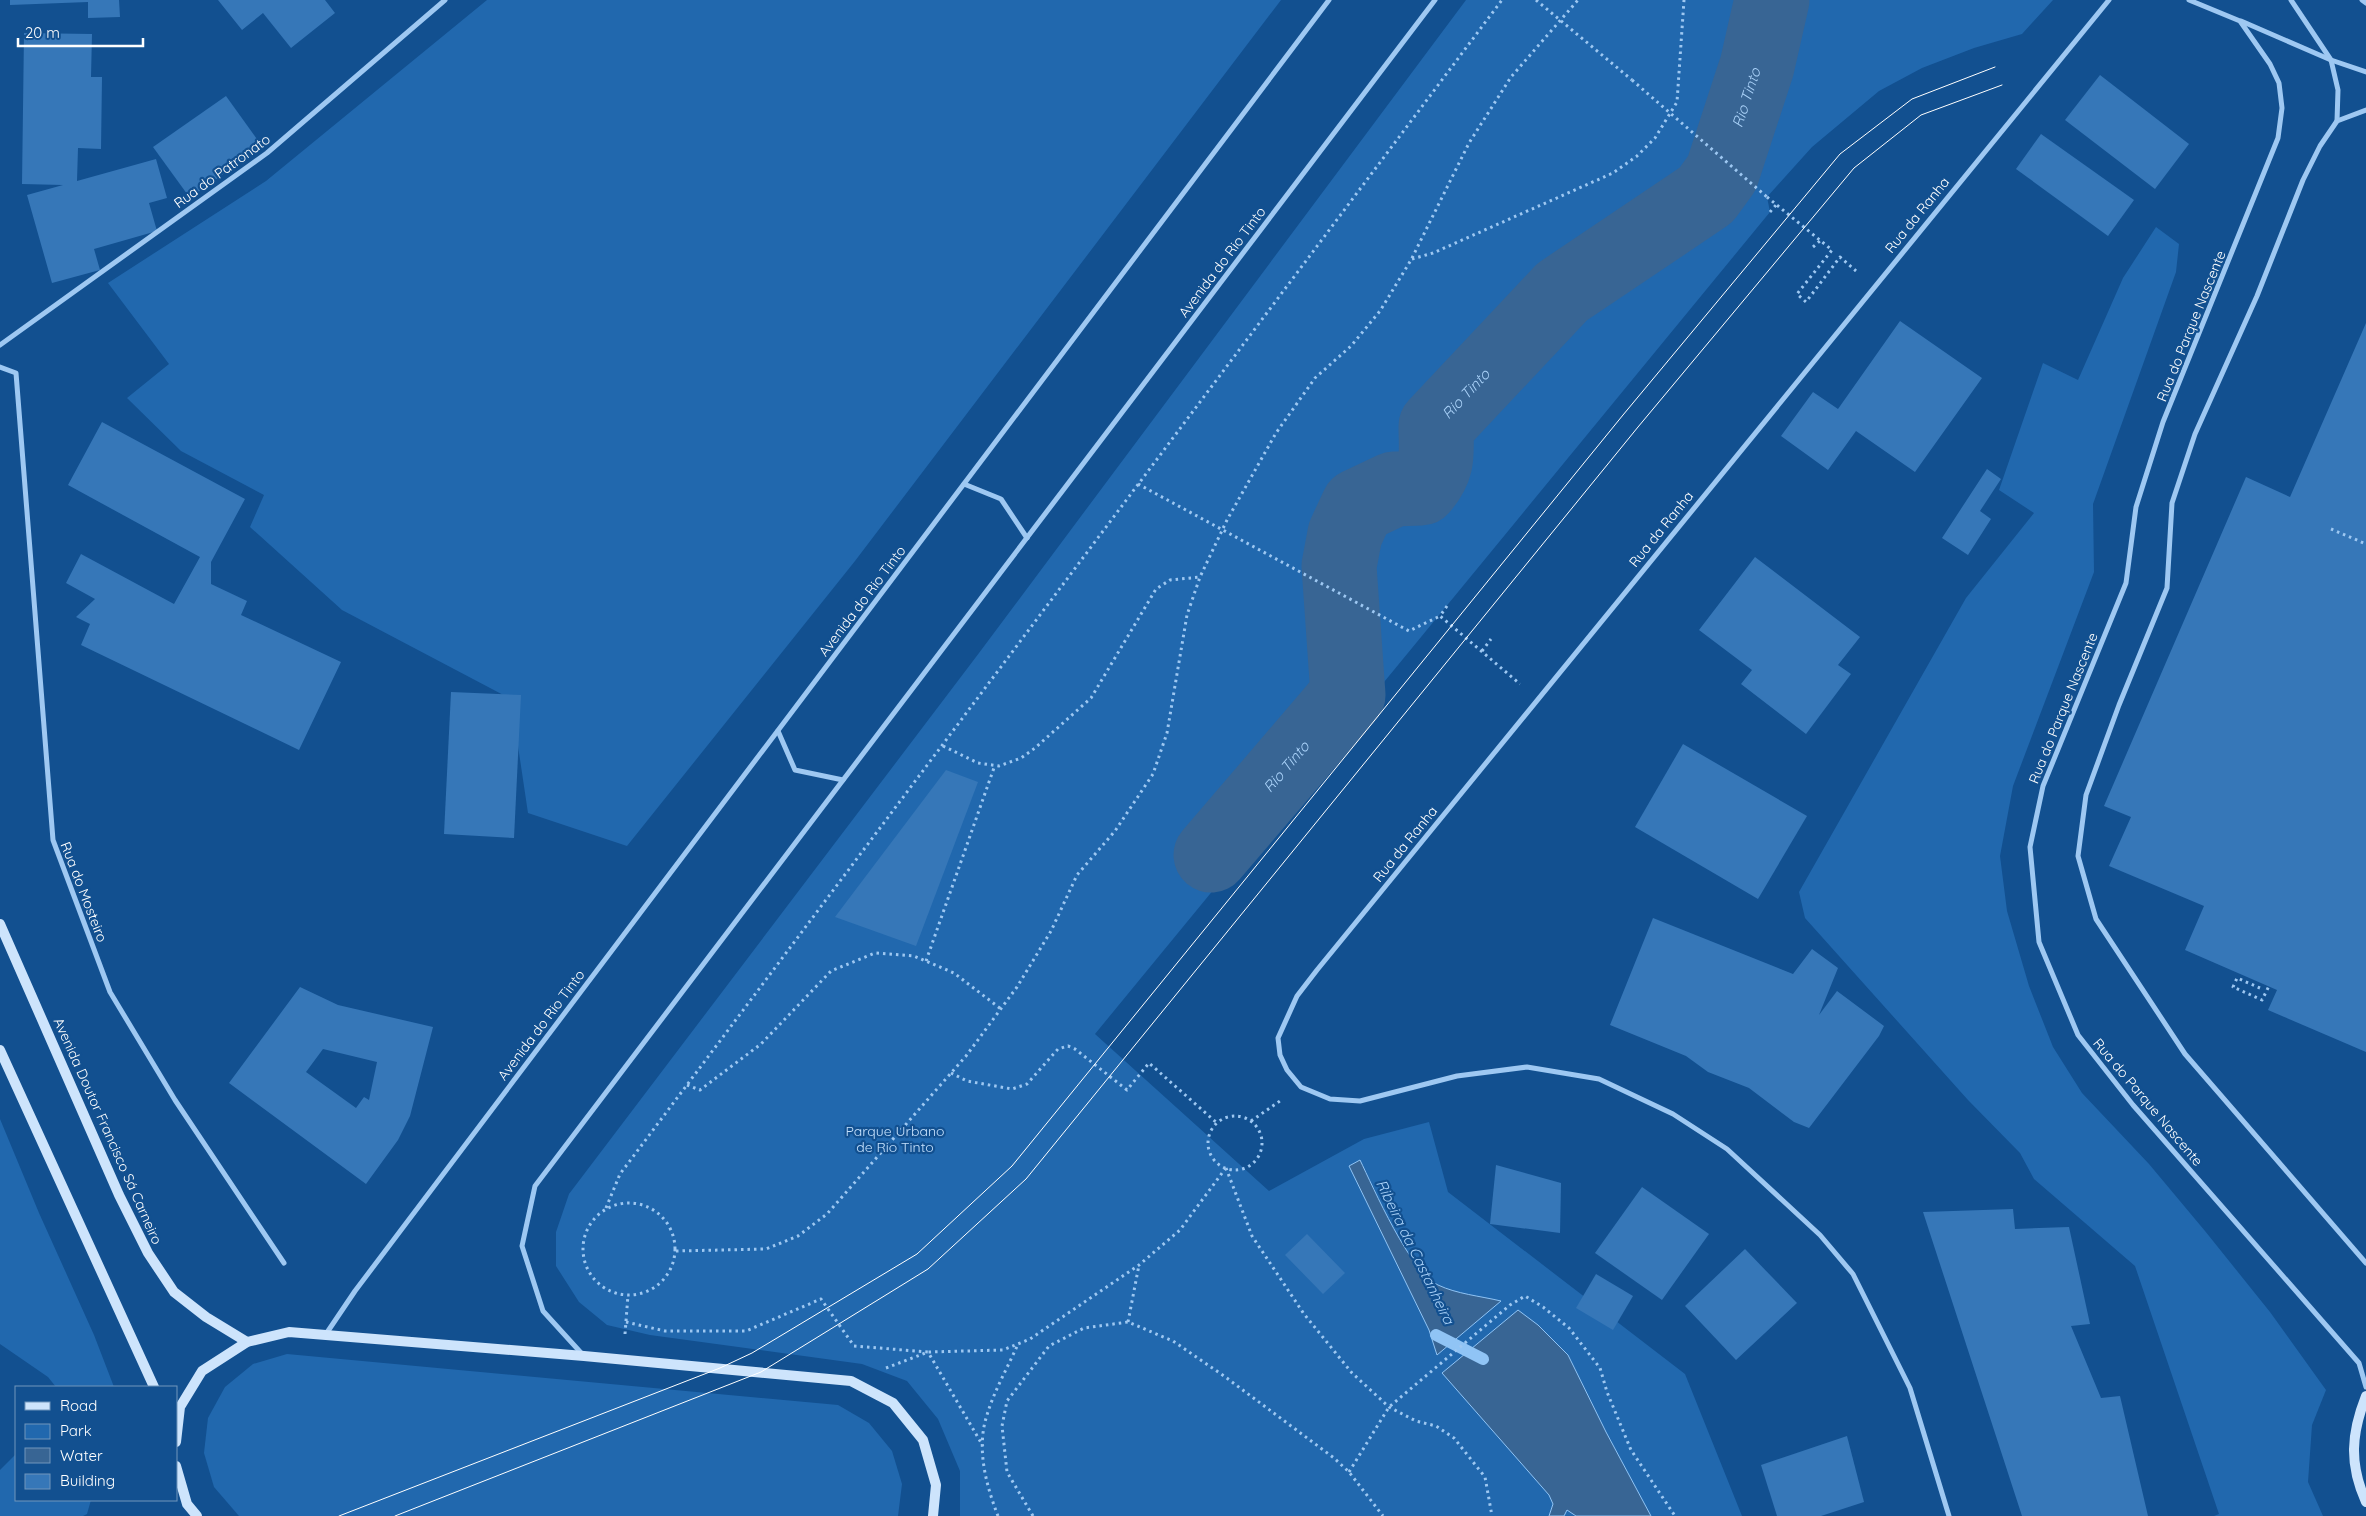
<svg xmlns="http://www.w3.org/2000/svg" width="2366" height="1516" font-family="Quicksand,sans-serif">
  <rect width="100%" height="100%" fill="#125090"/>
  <g fill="#2168ae">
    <polygon points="487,0 1281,0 855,561 627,846 528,813 511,699 342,610 250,527 264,495 181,451 127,398 169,364 108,283 266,181"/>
    <polygon points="1466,0 2053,0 2022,34 1974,48 1922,68 1879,91 1812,147 1767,197 1770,212 1095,1034 1269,1191 1364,1139 1429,1122 1448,1192 1685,1374 1742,1516 960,1516 960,1471 938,1419 907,1381 862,1364 650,1335 607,1325 579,1302 556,1266 556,1232 569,1194 979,653"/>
    <polygon points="2156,227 2179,244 2176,272 2093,504 2094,572 2013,786 2000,856 2007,911 2029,986 2053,1047 2082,1093 2149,1164 2205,1231 2270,1312 2326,1390 2312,1425 2308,1482 2323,1516 2214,1516 2219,1514 2135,1266 2034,1179 2020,1153 1968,1100 1805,918 1799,892 1966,598 2034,513 1999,490 2043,363 2078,380 2123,278"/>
    <polygon points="0,1119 39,1213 94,1335 114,1387 56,1387 48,1377 0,1344"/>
    <polygon points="287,1354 838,1405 869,1423 892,1451 902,1484 898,1516 239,1516 214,1487 204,1453 208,1418 225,1387 253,1364"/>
    <polygon points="16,1454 16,1500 91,1500 87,1514 83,1516 0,1516 0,1470"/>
  </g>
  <g fill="#386594" stroke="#90c4f5">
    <path d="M 1360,1160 C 1373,1187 1411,1274 1438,1285 C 1457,1294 1480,1296 1501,1301 L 1437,1355 L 1429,1330 L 1349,1166 Z"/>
    <polygon points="1518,1310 1538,1325 1568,1355 1606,1432 1651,1516 1576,1516 1567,1510 1564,1516 1549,1516 1553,1504 1549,1495 1442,1373"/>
  </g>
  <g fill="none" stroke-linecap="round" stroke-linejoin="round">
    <polyline stroke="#90c4f5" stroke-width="12" points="1436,1335 1483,1359"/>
    <path stroke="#386594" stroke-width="75" id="s1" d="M 1211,855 L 1348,695 L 1339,566 L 1345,534 L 1358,506 L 1394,489 L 1421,488 C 1440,466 1436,453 1436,426 L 1562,292 L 1706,195 L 1722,173 L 1757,66 L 1772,0"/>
  </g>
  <g fill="#3677b8" fill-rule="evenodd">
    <polygon points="10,0 119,0 120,17 88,18 88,2 10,5"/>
    <polygon points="218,0 325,0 335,13 291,48 263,13 242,30"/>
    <polygon points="24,33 92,34 91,77 102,77 101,149 78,148 77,181 156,159 167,198 149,203 157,231 94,249 100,270 52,283 27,195 63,185 22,184"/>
    <polygon points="2100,75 2189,144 2155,189 2065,120"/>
    <polygon points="226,96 262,146 190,198 153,147"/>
    <polygon points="2041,134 2134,200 2108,236 2016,169"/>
    <polygon points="1900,321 1982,378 1915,472 1856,431 1828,470 1781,436 1813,392 1838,409"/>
    <polygon points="2366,323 2366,1052 2268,1010 2277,990 2185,950 2204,906 2109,866 2131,817 2104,806 2246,477 2290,497"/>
    <polygon points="102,422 245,499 211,562 211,584 247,601 241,615 341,662 299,750 81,645 90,624 76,617 95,599 66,583 81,554 174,604 200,557 68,485"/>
    <polygon points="1987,469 2001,479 1980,511 1991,519 1968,555 1942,538"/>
    <polygon points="1755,557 1860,637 1838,665 1851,674 1806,734 1741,684 1752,670 1699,630"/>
    <polygon points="451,692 521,695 514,838 444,834"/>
    <polygon points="1683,744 1807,816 1758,899 1635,827"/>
    <polygon points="946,770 978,782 916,946 835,917"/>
    <polygon points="1653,918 1793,974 1812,949 1838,968 1819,1015 1837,991 1884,1026 1879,1036 1809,1128 1794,1122 1749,1088 1708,1072 1686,1056 1610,1025"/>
    <path d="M 300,987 L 338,1005 L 433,1027 L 410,1116 L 398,1140 L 366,1184 L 229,1083 ZM 323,1049 L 377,1062 L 369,1100 L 364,1097 L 356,1108 L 306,1072 Z"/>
    <polygon points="1496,1165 1561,1183 1560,1233 1490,1224"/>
    <polygon points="1642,1187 1709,1234 1662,1300 1595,1253"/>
    <polygon points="2013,1209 2015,1229 2069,1227 2090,1324 2071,1326 2101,1398 2120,1396 2148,1516 2022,1516 1923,1212"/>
    <polygon points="1307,1234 1345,1273 1323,1294 1285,1255"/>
    <polygon points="1745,1249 1797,1303 1736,1360 1685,1306"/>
    <polygon points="1596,1274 1633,1296 1613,1330 1576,1308"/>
    <polygon points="1847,1436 1864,1502 1821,1516 1777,1516 1761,1465"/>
  </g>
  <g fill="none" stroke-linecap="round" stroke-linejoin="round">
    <g stroke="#9ec8f2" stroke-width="3" stroke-dasharray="2.5 4" stroke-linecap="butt">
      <polyline points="1536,0 1632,80"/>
      <polyline points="1767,197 1832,250 1797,294 1806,302 1840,257 1856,271"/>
      <polyline points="1770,212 1777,204"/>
      <polyline points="1813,247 1821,240"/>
      <polyline points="1412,259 1433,253 1613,173 1637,156 1655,138 1677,102 1684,0"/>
      <polyline points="1138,484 1409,631 1440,616"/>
      <polyline points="2331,529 2366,544"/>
      <polyline points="1447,606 1440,616 1520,684"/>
      <polyline points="1482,651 1491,639"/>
      <polyline points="943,746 978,763 999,766 1021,758 1035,748 1091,698 1156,589 1170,580 1200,577"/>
      <polyline points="926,961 995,765"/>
      <polyline points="2260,988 2237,978 2233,987 2262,1000 2269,986"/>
      <polyline points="951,1073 967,1081 1012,1089 1027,1084 1058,1049 1068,1046 1075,1049 1127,1090 1149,1063 1217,1123"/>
      <polyline points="687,1085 700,1090 761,1044 831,971 875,953 914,956 954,973 1001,1009"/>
      <circle cx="1235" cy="1143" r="27"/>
      <polyline points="1251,1121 1280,1101"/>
      <polyline points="1226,1168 1252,1236 1304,1314 1352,1373 1389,1407 1416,1421 1436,1426 1454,1438 1485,1477 1492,1516"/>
      <circle cx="629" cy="1249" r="46"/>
      <polyline points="606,1208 620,1174 1502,0"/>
      <polyline points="676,1251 766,1249 798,1236 827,1214 966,1056 1017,987 1051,931 1077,875 1115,831 1153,774 1167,733 1187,615 1200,577 1227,520 1276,433 1315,378 1351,346 1380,311 1411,260 1469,143 1511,77 1578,0"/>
      <polyline points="626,1322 665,1331 746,1331 821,1299 854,1346 928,1352 983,1446"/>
      <polyline points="1128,1322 1139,1265"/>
      <polyline points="625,1334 628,1295"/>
      <polyline points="886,1368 928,1352 1003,1350 1030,1339 1139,1265 1180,1230 1225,1169"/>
      <polyline points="1349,1472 1389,1407 1510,1305 1525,1296 1543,1307 1569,1328 1600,1368 1607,1392 1631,1450 1675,1516"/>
      <path d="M 998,1516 C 986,1485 976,1448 987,1415 C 994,1391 1008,1367 1018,1344"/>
      <polyline points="1033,1516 1007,1472 1002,1426 1007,1401 1049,1346 1084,1328 1128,1322 1173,1341 1224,1376 1334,1458 1349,1472 1383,1516"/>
    </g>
    <g stroke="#9ec8f2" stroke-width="5">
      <polyline points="2189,0 2240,21 2270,64 2279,83 2282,108 2278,138 2163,422 2136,507 2126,583 2043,786 2030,847 2039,942 2078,1035 2133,1105 2359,1363 2366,1387"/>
      <polyline points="2291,0 2331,60 2338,90 2337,121 2320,146 2303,180 2257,296 2195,434 2172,503 2167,588 2119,705 2086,795 2078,856 2096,919 2185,1054 2366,1263"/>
      <polyline points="2362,0 2366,3"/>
      <polyline points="2241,21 2331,60 2366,72"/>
      <polyline points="2337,121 2366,110"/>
      <polyline points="0,345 267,153 445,0"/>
      <polyline points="0,367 16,373 53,840 110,992 175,1100 284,1263"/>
      <polyline points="964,484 1001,499 1027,538"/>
      <polyline points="778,731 795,770 843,780"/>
      <polyline points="326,1334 355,1291 1329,0"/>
      <polyline points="583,1355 543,1311 522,1246 535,1186 1435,0"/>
      <polyline points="1949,1516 1910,1388 1853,1274 1820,1235 1727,1149 1673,1114 1599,1079 1527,1067 1457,1076 1360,1101 1330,1099 1301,1087 1287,1070 1280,1055 1278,1038 1297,996 1317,970 2109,0"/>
    </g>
    <g stroke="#cde4fc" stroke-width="10">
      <polyline points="0,924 119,1195 148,1253 174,1292 206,1317 247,1342"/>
      <polyline points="0,1050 154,1387"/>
      <path d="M 2366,1396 C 2351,1434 2349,1464 2366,1502"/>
      <polyline points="176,1442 180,1407 202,1371 247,1342 289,1332 584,1356 851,1381 893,1403 923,1440 936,1485 933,1516"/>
      <polyline points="176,1466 187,1504 197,1516"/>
    </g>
    <g stroke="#fff" stroke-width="1">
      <polyline points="339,1516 720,1368 752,1353 917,1254 1012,1166 1623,415 1840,154 1912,99 1995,67"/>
      <polyline points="395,1516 761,1372 928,1269 1026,1179 1638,427 1854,168 1921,115 2002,85"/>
    </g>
    <polyline stroke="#9ec8f2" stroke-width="3" stroke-dasharray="2.5 4" stroke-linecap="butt" points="1632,80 1767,197"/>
  </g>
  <g text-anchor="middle" stroke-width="4.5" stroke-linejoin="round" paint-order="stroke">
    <g font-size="14" fill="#fff" stroke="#125090">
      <text transform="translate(222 171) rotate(-36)" y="5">Rua do Patronato</text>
      <text transform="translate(1917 215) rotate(-51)" y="5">Rua da Ranha</text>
      <text transform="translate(1222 262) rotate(-53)" y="5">Avenida do Rio Tinto</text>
      <text transform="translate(2191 326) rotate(-68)" y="5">Rua do Parque Nascente</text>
      <text transform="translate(1661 529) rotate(-51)" y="5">Rua da Ranha</text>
      <text transform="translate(862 601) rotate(-53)" y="5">Avenida do Rio Tinto</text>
      <text transform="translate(2063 708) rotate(-68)" y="5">Rua do Parque Nascente</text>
      <text transform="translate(1405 844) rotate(-51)" y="5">Rua da Ranha</text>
      <text transform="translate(84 892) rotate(69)" y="5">Rua do Mosteiro</text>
      <text transform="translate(541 1025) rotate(-53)" y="5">Avenida do Rio Tinto</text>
      <text transform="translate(2148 1102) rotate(50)" y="5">Rua do Parque Nascente</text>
      <text transform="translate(108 1131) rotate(66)" y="5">Avenida Doutor Francisco Sá Carneiro</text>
    </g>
    <g font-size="14" fill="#c5e1fd" stroke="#125090">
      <text x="895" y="1136">Parque Urbano<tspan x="895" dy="16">de Rio Tinto</tspan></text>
    </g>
    <g font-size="15" font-style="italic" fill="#aad2f9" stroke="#125090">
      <text dy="5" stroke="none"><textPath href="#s1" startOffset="1000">Rio Tinto</textPath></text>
      <text dy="5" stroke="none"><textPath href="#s1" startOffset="580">Rio Tinto</textPath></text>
      <text dy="5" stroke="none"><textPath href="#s1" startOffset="116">Rio Tinto</textPath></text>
      <text transform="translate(1415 1252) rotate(64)" y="5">Ribeira da Castanheira</text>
    </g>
  </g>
  <rect x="15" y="1386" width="162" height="115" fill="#125090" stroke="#7196bc"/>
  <rect x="25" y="1402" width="25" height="8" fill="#cde4fc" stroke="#7196bc"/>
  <text x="60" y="1411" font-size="15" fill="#ffffff">Road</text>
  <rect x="25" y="1424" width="25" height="15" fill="#2168ae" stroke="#7196bc"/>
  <text x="60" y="1436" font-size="15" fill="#ffffff">Park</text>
  <rect x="25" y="1448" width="25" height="15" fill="#386594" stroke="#7196bc"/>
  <text x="60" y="1461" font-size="15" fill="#ffffff">Water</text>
  <rect x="25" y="1474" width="25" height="15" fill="#3677b8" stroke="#7196bc"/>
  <text x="60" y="1486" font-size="15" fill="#ffffff">Building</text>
  <path d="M18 38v8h125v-8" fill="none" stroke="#ffffff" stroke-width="2.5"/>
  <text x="25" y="38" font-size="15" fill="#ffffff" stroke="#125090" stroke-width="4" paint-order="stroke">20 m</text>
</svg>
